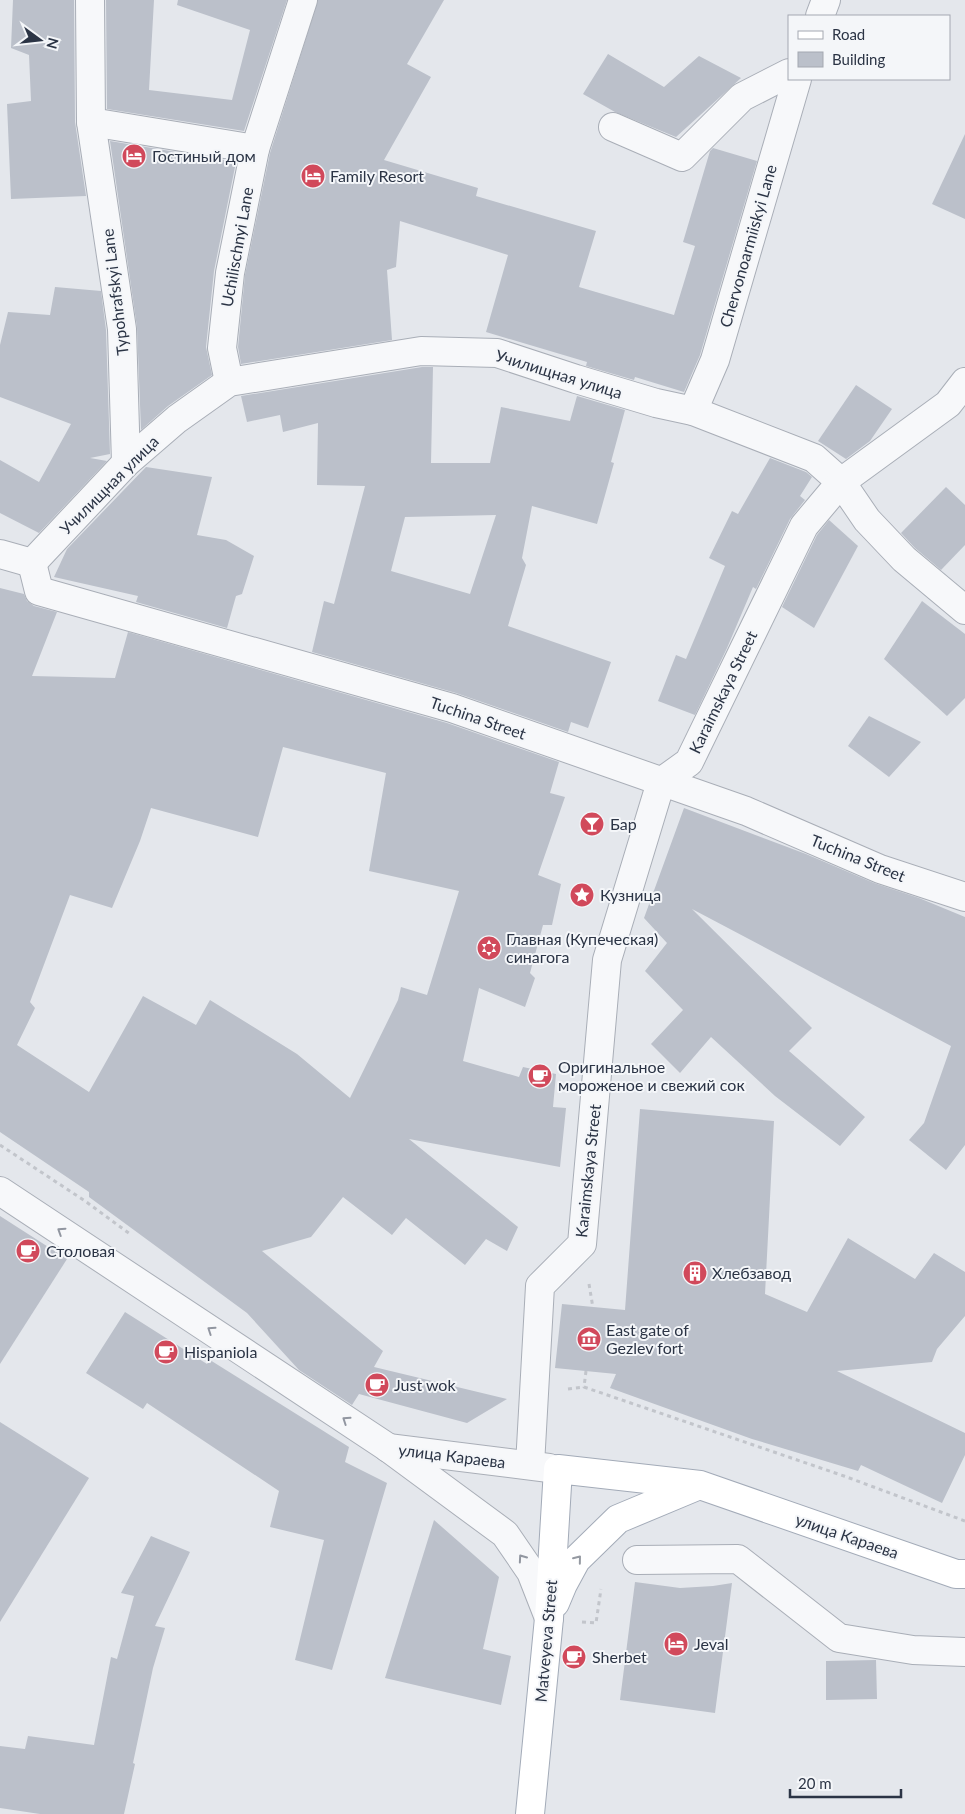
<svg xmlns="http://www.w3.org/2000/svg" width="965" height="1814" font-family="Lato,sans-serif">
  <rect width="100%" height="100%" fill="#e4e7ec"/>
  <g fill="#bbc0ca" fill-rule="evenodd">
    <polygon points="13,0 74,0 75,122 86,196 11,199 7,104 31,101 29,55 11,48"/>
    <polygon points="106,0 154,0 149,90 232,100 250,30 177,5 178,0 287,0 244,131 107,109"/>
    <polygon points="318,0 444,0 407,64 431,77 384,160 478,188 476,196 596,231 579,287 674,315 695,246 683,242 710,151 713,148 757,161 700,355 684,392 635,377 634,380 586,366 587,362 486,332 508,255 400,221 396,267 387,270 392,340 241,364 238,347 245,275 270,153"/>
    <polygon points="608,54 664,87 699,56 741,78 676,137 615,112 583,94"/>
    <polygon points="965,134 965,219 932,204"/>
    <polygon points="110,141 236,162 214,271 206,347 212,375 168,406 141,430 137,327"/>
    <polygon points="55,287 101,291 106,330 110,454 90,458 107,461 39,533 0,513 0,460 39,482 71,424 0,397 0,345 8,312 50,315"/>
    <path d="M 422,367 L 433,367 L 431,463 L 490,463 L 501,407 L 570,421 L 577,396 L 625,410 L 611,462 L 614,463 L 597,524 L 532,506 L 522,558 L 526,565 L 508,626 L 611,662 L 588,728 L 571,722 L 568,732 L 456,693 L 312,652 L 324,601 L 334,604 L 365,486 L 317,485 L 318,423 L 283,432 L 280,415 L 247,422 L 241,396 ZM 496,515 L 470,594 L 391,571 L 405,517 Z"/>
    <polygon points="856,385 892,409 870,441 846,459 818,441"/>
    <polygon points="770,458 806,472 812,477 800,496 805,500 790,519 756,589 753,587 727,648 695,715 658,701 676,655 686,659 725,566 709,558 732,511 738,514"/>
    <polygon points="146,467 212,477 197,535 226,540 254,556 242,594 236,596 227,628 136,602 138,596 54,577 67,549"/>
    <polygon points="946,487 965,505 965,545 941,570 915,548 901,533"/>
    <polygon points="829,520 858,546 814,628 782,607 817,535"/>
    <path d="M 0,588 L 24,594 L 27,601 L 34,606 L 57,612 L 32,676 L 115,678 L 128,632 L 447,723 L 559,762 L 550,793 L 565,797 L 538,875 L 561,884 L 552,925 L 543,925 L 530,973 L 535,978 L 525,1007 L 479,988 L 463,1061 L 519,1077 L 523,1067 L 556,1074 L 553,1107 L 566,1108 L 560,1167 L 409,1139 L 518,1227 L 507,1251 L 486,1239 L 465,1265 L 406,1218 L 392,1235 L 343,1197 L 311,1237 L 262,1251 L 383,1351 L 374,1367 L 507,1399 L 467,1423 L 359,1394 L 352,1405 L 299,1370 L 247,1313 L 89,1197 L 89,1192 L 0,1132 ZM 283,747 L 386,773 L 369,871 L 459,891 L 427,995 L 401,987 L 398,1000 L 350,1098 L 297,1054 L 210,1000 L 196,1025 L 143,996 L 89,1092 L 17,1045 L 35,1008 L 30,1002 L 70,895 L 112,908 L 140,841 L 151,808 L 258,837 Z"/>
    <polygon points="922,601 965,634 965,698 947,716 884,659"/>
    <polygon points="869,716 921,742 889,777 848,746"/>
    <polygon points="684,808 806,854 874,883 919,898 965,917 965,1145 946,1170 909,1140 924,1123 951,1046 692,909 812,1028 789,1051 865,1117 840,1146 775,1096 711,1037 680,1073 651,1044 683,1010 645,971 667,943 644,918"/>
    <polygon points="640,1109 774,1121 765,1294 807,1312 848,1238 915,1279 934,1253 965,1272 965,1316 937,1349 932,1362 837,1371 965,1433 965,1455 942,1503 861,1465 858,1471 752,1439 610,1388 616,1374 555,1368 562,1304 625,1310"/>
    <polygon points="0,1216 67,1259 0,1364"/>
    <polygon points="125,1312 207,1364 210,1360 349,1447 345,1462 387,1483 332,1670 295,1660 324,1540 270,1527 279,1491 147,1403 143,1409 86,1373"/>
    <polygon points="0,1422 89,1478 0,1622"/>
    <polygon points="434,1520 499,1577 483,1649 511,1656 501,1705 385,1678"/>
    <polygon points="151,1536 190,1552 155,1626 165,1628 153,1668 133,1763 135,1764 124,1814 40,1814 0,1808 0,1746 25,1749 28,1736 94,1745 111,1657 117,1659 134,1596 121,1593"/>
    <polygon points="635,1582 680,1588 713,1586 732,1583 715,1713 620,1700"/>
    <polygon points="876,1660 877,1699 826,1700 826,1661"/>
  </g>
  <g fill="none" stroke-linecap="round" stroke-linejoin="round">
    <defs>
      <g id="minor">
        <polyline points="90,0 91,122 122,329 126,463"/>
        <polyline points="820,16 826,0"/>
        <polyline points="91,122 255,149"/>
        <polyline points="613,127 682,157 742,97 789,73"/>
        <polyline points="229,382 222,348 230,273 255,149 303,0"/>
        <polyline points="693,411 715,360 797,79"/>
        <polyline points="0,554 32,563"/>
        <polyline points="32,563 126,463 177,419 229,382 421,351 497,353 576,379 656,403 693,411 814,458 841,482 867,520 904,559 965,610"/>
        <polyline points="32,563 39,591 452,708 746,811 880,869 965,897"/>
        <polyline points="0,1191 387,1447 505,1534 531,1572 549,1618"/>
        <polyline points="388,1448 549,1468"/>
        <polyline points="530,1465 540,1286 582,1244 607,960 661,782 689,762 804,526 841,482 948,404 965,382"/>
        <polyline points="637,1560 738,1559 839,1638 913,1650 965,1652"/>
      </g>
      <g id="major">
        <polyline points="555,1603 563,1584 576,1560 618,1519 697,1486"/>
        <polyline points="530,1814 549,1618 558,1469 700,1485 956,1574 965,1574"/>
      </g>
    </defs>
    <use href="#minor" stroke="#a9aeb7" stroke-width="30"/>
    <use href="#major" stroke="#a3abb8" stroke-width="30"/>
    <g stroke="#c2c5cb" stroke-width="3" stroke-dasharray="4 4" stroke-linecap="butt">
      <polyline points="0,1145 85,1201 130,1234"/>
      <polyline points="589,1284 593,1308"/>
      <polyline points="586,1371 584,1387 844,1476 965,1521"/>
      <polyline points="568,1389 584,1387"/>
      <polyline points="582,1622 596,1623 601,1589"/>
    </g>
    <use href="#minor" stroke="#f7f8fa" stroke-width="28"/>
    <use href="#major" stroke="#fff" stroke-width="28"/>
  </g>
  <defs><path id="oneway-chevron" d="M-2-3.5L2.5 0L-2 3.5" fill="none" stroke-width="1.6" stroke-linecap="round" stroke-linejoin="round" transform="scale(1.25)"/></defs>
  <g stroke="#9196a0">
    <use href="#oneway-chevron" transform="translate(61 1231) rotate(-147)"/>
    <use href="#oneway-chevron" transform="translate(211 1330) rotate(-146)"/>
    <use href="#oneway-chevron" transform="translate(346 1420) rotate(-146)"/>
    <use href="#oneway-chevron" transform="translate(522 1558) rotate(-125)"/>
  </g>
  <use stroke="#959aa2" href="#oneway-chevron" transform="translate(578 1559) rotate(-51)"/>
  <defs>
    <symbol id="hotel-disc" viewBox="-11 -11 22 22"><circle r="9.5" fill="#d1495b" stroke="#f4f6f9"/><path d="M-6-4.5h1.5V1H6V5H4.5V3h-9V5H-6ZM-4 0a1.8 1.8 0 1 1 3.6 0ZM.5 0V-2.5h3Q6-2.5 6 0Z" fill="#fff"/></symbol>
    <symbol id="bar-disc" viewBox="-11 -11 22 22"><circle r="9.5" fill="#d1495b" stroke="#f4f6f9"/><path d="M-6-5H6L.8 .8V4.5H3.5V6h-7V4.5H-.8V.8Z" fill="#fff"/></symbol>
    <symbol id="sight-disc" viewBox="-11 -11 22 22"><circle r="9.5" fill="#d1495b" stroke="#f4f6f9"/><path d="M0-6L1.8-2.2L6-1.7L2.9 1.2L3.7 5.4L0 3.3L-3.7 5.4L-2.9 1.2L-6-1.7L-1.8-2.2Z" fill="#fff"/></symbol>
    <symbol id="synagogue-disc" viewBox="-11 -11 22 22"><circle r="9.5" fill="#d1495b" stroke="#f4f6f9"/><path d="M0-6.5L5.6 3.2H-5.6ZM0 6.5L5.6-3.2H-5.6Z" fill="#fff"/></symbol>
    <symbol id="cafe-disc" viewBox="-11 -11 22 22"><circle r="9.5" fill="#d1495b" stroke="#f4f6f9"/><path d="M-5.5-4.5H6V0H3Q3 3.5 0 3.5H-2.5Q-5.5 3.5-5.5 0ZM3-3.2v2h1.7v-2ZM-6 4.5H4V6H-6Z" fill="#fff"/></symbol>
    <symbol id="building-disc" viewBox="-11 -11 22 22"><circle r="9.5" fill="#d1495b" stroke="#f4f6f9"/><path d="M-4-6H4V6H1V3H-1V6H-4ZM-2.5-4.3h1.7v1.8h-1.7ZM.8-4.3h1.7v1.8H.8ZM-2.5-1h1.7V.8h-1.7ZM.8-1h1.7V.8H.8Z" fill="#fff"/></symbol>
    <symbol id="museum-disc" viewBox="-11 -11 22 22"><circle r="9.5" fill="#d1495b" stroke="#f4f6f9"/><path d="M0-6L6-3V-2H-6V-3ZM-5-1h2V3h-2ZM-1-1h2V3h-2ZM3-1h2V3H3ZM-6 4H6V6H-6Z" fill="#fff"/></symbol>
  </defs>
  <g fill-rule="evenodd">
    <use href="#hotel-disc" x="120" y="142" width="28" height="28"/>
    <use href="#hotel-disc" x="299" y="162" width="28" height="28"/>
    <use href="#bar-disc" x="578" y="810" width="28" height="28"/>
    <use href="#sight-disc" x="568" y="881" width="28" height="28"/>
    <use href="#synagogue-disc" x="475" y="934" width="28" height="28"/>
    <use href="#cafe-disc" x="526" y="1062" width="28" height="28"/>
    <use href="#cafe-disc" x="14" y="1237" width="28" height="28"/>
    <use href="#building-disc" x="681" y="1259" width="28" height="28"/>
    <use href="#museum-disc" x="575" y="1325" width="28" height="28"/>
    <use href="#cafe-disc" x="152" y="1338" width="28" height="28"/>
    <use href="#cafe-disc" x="363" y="1371" width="28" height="28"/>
    <use href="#hotel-disc" x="662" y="1630" width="28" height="28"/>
    <use href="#cafe-disc" x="560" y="1643" width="28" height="28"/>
  </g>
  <g text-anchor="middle" stroke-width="4" stroke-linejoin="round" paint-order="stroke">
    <g font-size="16" fill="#2b3445" stroke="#f4f6f9" text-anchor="start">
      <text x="152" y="162">Гостиный дом</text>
      <text x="330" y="182">Family Resort</text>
      <text x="610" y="830">Бар</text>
      <text x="600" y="901">Кузница</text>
      <text x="506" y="945">Главная (Купеческая)<tspan x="506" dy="18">синагога</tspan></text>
      <text x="558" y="1073">Оригинальное<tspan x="558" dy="18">мороженое и свежий сок</tspan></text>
      <text x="46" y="1257">Столовая</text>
      <text x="712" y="1279">Хлебзавод</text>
      <text x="606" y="1336">East gate of<tspan x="606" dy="18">Gezlev fort</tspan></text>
      <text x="184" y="1358">Hispaniola</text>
      <text x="394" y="1391">Just wok</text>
      <text x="694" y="1650">Jeval</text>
      <text x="592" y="1663">Sherbet</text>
    </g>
    <g font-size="16" fill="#2b3445" stroke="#f4f6f9">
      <text transform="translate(748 246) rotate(-74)" y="6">Chervonoarmiiskyi Lane</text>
      <text transform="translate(237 247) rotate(-80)" y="6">Uchilischnyi Lane</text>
      <text transform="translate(115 292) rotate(-97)" y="6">Typohrafskyi Lane</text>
      <text transform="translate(559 374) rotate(17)" y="6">Училищная улица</text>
      <text transform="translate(109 485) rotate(-45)" y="6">Училищная улица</text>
      <text transform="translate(723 692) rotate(-64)" y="6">Karaimskaya Street</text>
      <text transform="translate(478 718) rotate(19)" y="6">Tuchina Street</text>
      <text transform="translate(858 858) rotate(22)" y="6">Tuchina Street</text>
      <text transform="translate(588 1171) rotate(-84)" y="6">Karaimskaya Street</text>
      <text transform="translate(452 1456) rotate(7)" y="6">улица Караева</text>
      <text transform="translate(847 1536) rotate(19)" y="6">улица Караева</text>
      <text transform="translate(546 1641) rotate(-85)" y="6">Matveyeva Street</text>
    </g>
  </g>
  <rect x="788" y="15" width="162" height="65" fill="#f4f6f9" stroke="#a4a8b1"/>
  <rect x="798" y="31" width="25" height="8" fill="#ffffff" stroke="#a4a8b1"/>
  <text x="832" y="40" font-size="15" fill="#2b3445">Road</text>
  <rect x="798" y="52" width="25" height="15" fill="#bbc0ca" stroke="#a4a8b1"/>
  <text x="832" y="65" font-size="15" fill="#2b3445">Building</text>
  <g transform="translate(40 40) rotate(105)" stroke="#f4f6f9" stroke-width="4" paint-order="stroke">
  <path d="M0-4L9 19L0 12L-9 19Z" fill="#2b3445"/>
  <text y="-8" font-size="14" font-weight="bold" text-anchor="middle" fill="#2b3445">N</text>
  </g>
  <path d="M790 1789v8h111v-8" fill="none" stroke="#2b3445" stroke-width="2.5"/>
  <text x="798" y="1789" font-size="15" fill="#2b3445" stroke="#f4f6f9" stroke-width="4" paint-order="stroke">20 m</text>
</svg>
